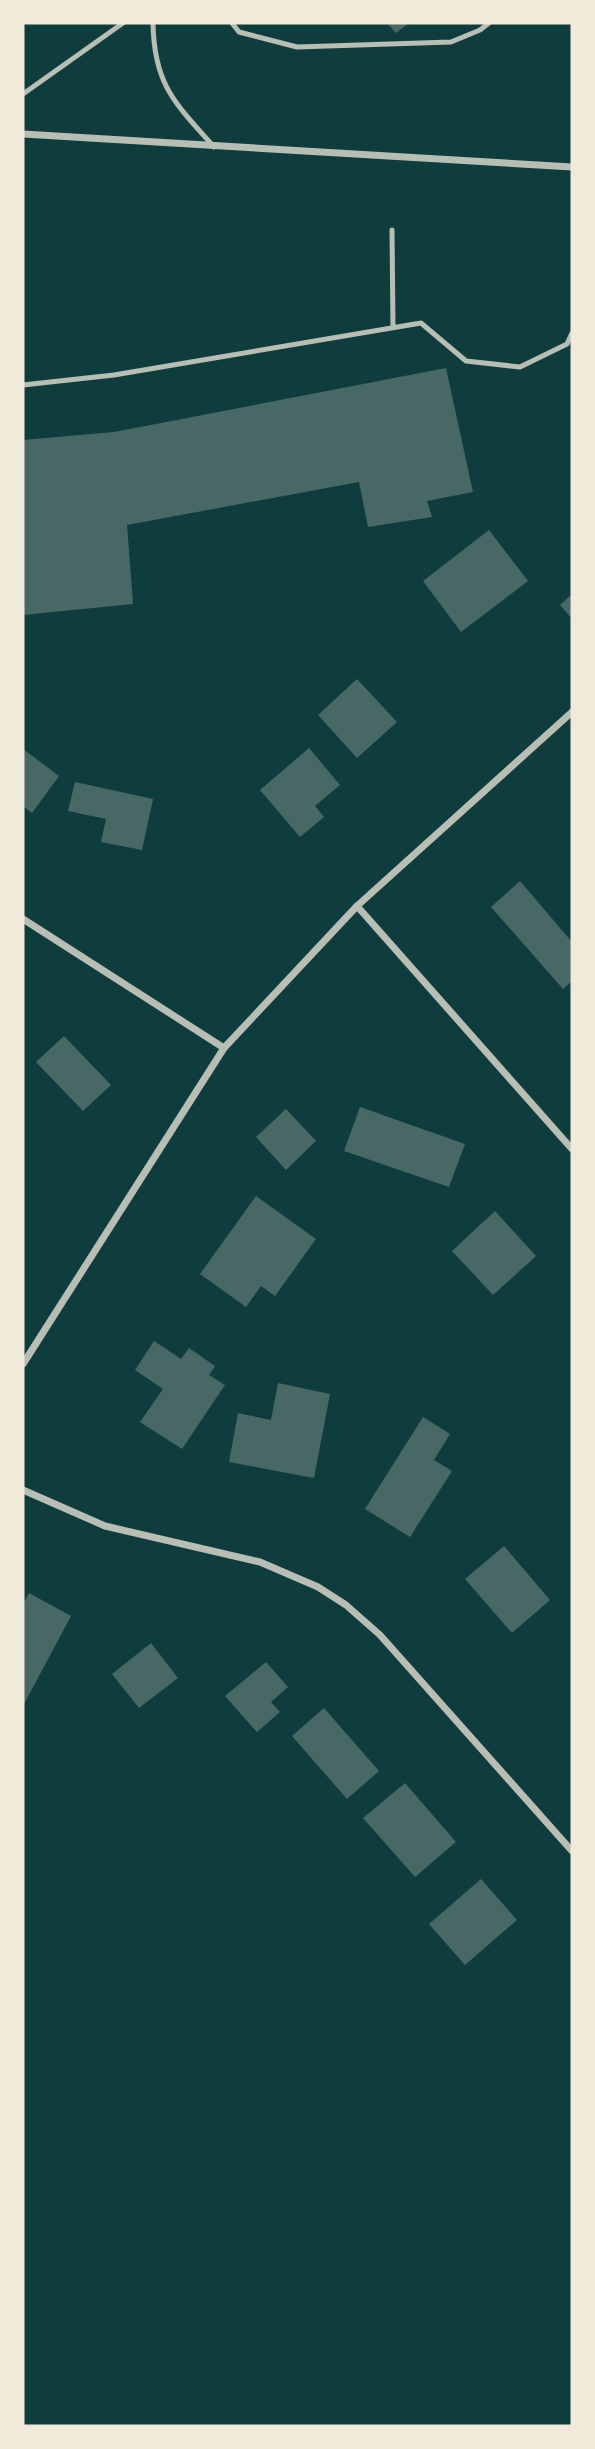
<svg xmlns="http://www.w3.org/2000/svg" width="595" height="2449" font-family="'Source Serif 4',serif">
  <rect width="100%" height="100%" fill="#0f3d3e"/>
  <g fill="#486865">
    <polygon points="387,23 409,23 396,33"/>
    <polygon points="446,368 473,492 427,501 432,517 368,527 359,482 127,525 133,604 23,615 23,440 114,432"/>
    <polygon points="489,530 528,581 461,632 423,581"/>
    <polygon points="572,594 572,619 560,605"/>
    <polygon points="357,679 397,722 357,758 318,715"/>
    <polygon points="309,748 340,785 315,806 324,817 300,837 260,790"/>
    <polygon points="23,749 59,776 32,813 23,806"/>
    <polygon points="75,782 153,799 142,850 101,842 106,819 68,811"/>
    <polygon points="520,881 572,942 572,981 563,989 491,907"/>
    <polygon points="64,1036 111,1085 83,1111 36,1062"/>
    <polygon points="360,1107 465,1144 449,1187 344,1151"/>
    <polygon points="286,1109 316,1141 286,1170 256,1137"/>
    <polygon points="256,1196 316,1239 275,1296 261,1286 246,1307 200,1274"/>
    <polygon points="495,1211 536,1256 493,1295 452,1251"/>
    <polygon points="154,1341 181,1359 189,1348 215,1366 209,1375 225,1385 182,1449 140,1422 163,1389 135,1370"/>
    <polygon points="278,1383 330,1394 314,1478 229,1462 238,1413 271,1420"/>
    <polygon points="423,1417 450,1434 434,1460 452,1471 410,1537 365,1509"/>
    <polygon points="504,1546 550,1600 512,1633 465,1579"/>
    <polygon points="29,1593 71,1616 23,1706 23,1604"/>
    <polygon points="151,1643 178,1678 139,1708 112,1674"/>
    <polygon points="266,1662 288,1687 271,1702 280,1712 257,1732 225,1696"/>
    <polygon points="324,1708 379,1771 347,1799 292,1736"/>
    <polygon points="405,1783 456,1842 415,1877 363,1818"/>
    <polygon points="481,1879 517,1920 465,1965 429,1924"/>
  </g>
  <g fill="none" stroke-linecap="round" stroke-linejoin="round">
    <g stroke="#b8beb3" stroke-width="5">
      <path d="M 153,23 C 154,85 175,103 214,147"/>
      <polyline points="232,23 239,32 297,47 451,42 480,30 489,23"/>
      <polyline points="23,94 123,23"/>
      <polyline points="392,230 393,327"/>
      <polyline points="23,385 114,375 421,323 466,361 520,367 567,344 572,333"/>
    </g>
    <g stroke="#b8beb3" stroke-width="7">
      <polyline points="23,134 572,167"/>
      <polyline points="357,906 572,1149"/>
      <polyline points="23,919 224,1048"/>
      <polyline points="23,1364 224,1048 357,906 572,712"/>
      <polyline points="23,1490 105,1526 260,1562 318,1587 346,1605 380,1635 572,1851"/>
    </g>
  </g>
  <rect width="595" height="2449" fill="none" stroke="#f1e9da" stroke-width="49"/>
</svg>
